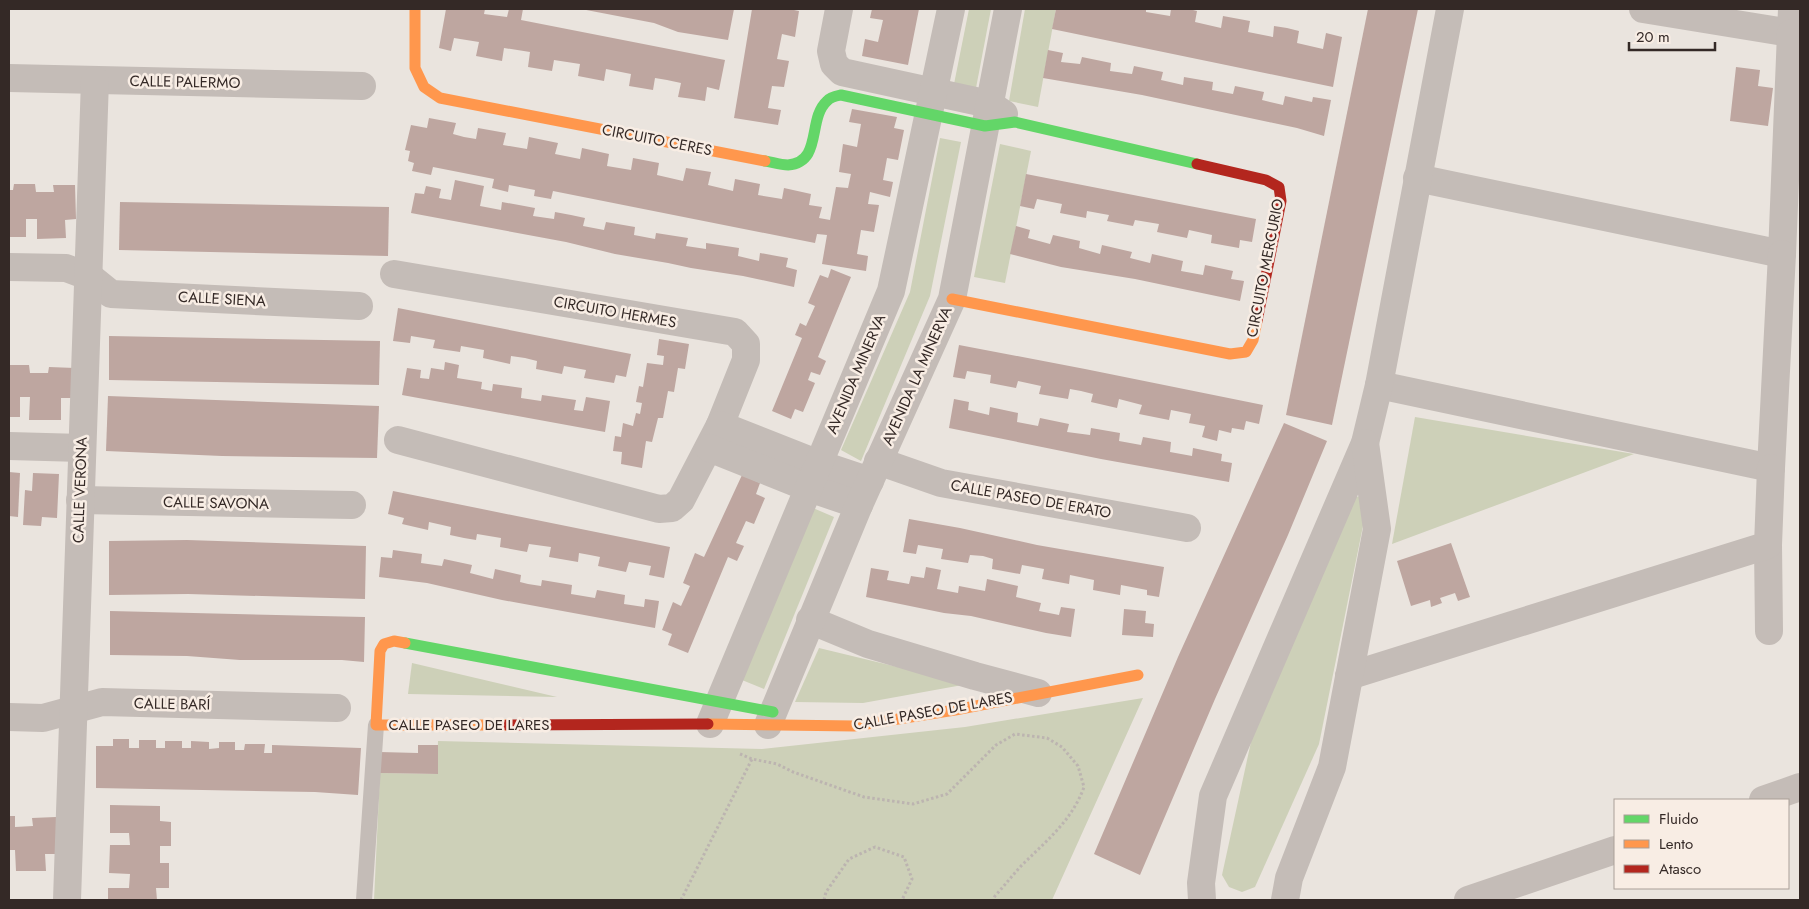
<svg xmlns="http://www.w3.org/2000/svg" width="1809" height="909" font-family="Jost,sans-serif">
  <rect width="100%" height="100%" fill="#eae4de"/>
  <g fill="#cdd0b8">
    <polygon points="969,9 991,9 976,88 954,84"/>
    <polygon points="1025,9 1056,9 1038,107 1009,101"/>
    <polygon points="940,138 961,142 930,296 861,461 841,450 910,292"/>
    <polygon points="1000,144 1031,151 1005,283 974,277"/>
    <polygon points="1415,417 1634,454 1392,544"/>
    <polygon points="1363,496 1367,506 1319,744 1255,887 1242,892 1229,887 1222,875 1256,719 1355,497"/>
    <polygon points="813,508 834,517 764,689 742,680"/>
    <polygon points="819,648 968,684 863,703 795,702"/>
    <polygon points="412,663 557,697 408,694"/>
    <polygon points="1143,698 1052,900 374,900 380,773 437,774 438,741 762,749 965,727"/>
  </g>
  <g fill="#bea6a0">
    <polygon points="446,9 485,9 484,14 507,17 509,9 523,9 521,20 725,60 719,90 707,87 705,101 693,99 678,97 681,83 667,80 655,78 653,90 629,86 631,74 606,69 604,81 578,76 580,64 554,60 552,71 528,67 530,52 504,48 502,61 476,56 479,42 454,38 451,51 439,48"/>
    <polygon points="581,9 734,9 728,40 678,32 654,23"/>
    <polygon points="752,9 789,9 799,11 795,37 782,34 777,59 789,61 784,87 772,86 768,108 781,110 778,125 734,118"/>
    <polygon points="872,9 919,9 908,65 862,56 865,39 878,42 883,20 870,18"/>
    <polygon points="1056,9 1146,9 1146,12 1170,16 1171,9 1189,9 1197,11 1195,22 1221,28 1223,16 1250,21 1248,32 1273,37 1274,26 1287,28 1299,31 1297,43 1323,49 1326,33 1342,37 1333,87 1052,29"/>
    <polygon points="1368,9 1418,9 1332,425 1286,415"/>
    <polygon points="1048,50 1063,53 1061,62 1080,64 1082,57 1111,63 1110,71 1132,74 1134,66 1163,72 1161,80 1183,85 1184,77 1213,82 1212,90 1233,94 1235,86 1264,92 1262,100 1283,105 1285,96 1312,102 1313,97 1331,100 1324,136 1297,128 1142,95 1043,78"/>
    <polygon points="1736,67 1760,70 1758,86 1773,88 1768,126 1730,121"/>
    <polygon points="852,109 897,117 894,128 904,130 898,160 887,158 883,180 893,182 890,197 870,192 868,204 879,205 874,232 861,230 857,254 868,256 866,271 822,264 827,235 817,234 815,243 553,191 551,199 534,196 535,190 509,185 508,192 492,188 494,179 433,167 431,175 412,171 414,163 408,161 410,151 405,150 411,125 427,128 429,118 456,123 453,134 464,137 476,139 478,128 506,133 503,145 527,149 529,137 558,143 555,154 580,159 582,148 609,154 607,166 631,170 633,158 659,163 657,175 683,181 686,168 711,172 708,185 733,191 735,179 760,184 758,195 782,199 784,188 811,194 809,205 822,207 819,218 830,220 836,187 848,188 851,174 839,172 843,144 857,147 861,124 849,122"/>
    <polygon points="1026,174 1256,219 1252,242 1240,240 1239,248 1211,243 1212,235 1189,230 1187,238 1157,232 1159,224 1135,220 1133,226 1107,221 1109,215 1087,211 1086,218 1060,213 1062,204 1037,199 1034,209 1020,206"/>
    <polygon points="455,180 484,186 480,206 501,210 502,202 519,205 535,208 533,216 554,219 555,212 571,215 585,218 583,226 604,230 606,222 635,227 634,235 655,239 656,233 688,238 686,246 706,249 706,243 739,248 738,256 759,261 760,253 788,258 786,267 797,270 794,287 743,276 691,268 668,263 615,254 566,242 411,213 415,193 424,194 426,186 441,189 439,198 451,200"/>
    <polygon points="14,184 35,184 36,192 54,192 53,185 75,185 76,219 65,220 66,238 37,239 37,219 26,219 26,237 9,237 9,190 13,190"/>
    <polygon points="120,202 389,207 388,256 119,250"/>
    <polygon points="1016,226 1030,230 1028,238 1050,244 1053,235 1080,241 1079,248 1100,254 1102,245 1132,252 1130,258 1150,263 1152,254 1183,261 1181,271 1203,275 1205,265 1233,271 1231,279 1244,281 1240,301 1135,279 1061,267 1010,254"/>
    <polygon points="831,269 851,277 818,357 826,361 820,375 811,372 808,380 815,383 803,412 795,409 791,419 772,411 802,338 795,335 800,323 806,326 815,306 808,303 820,275 828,278"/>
    <polygon points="398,308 631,354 626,377 616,375 614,383 584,378 586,370 564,366 562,374 536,369 537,361 525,358 511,356 510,364 483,358 484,350 461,346 460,352 433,348 435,340 411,336 410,343 393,341"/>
    <polygon points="109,336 380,341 379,385 109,380"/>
    <polygon points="659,339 689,344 685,369 678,368 674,392 668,391 663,418 658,418 652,442 646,441 642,468 621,464 622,452 613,451 615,436 621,437 623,423 633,426 636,413 640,414 642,403 636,402 639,386 643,387 647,363 663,365 664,356 657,355"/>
    <polygon points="959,345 1085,369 1263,405 1259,424 1246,421 1244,430 1232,428 1231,433 1219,430 1217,441 1202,437 1205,426 1189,423 1191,414 1171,410 1169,420 1139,414 1142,405 1119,399 1117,408 1091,402 1093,394 1081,391 1070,389 1068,399 1039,394 1041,386 1018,381 1016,388 990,383 991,375 967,371 965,379 953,377"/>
    <polygon points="445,362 459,365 457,378 482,382 481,389 492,391 493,384 522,388 521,398 541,401 542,395 576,400 574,410 583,411 586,397 610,401 605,432 402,395 407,368 421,370 420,378 429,379 431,368 444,370"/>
    <polygon points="9,365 29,365 30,373 48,373 49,367 75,368 75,398 61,398 61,420 29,420 30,397 20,397 20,417 9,417"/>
    <polygon points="108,396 379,406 377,458 222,456 106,451"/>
    <polygon points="954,399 969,402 968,410 989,415 990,407 1018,413 1017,422 1038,426 1040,418 1069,424 1067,432 1090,435 1091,428 1120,433 1119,441 1141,445 1143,437 1171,442 1170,452 1192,456 1193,448 1222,454 1221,461 1232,463 1229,482 1101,459 949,428"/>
    <polygon points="1284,423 1327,441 1288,535 1215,699 1140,875 1094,854 1178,657"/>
    <polygon points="9,472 20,473 18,517 9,516"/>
    <polygon points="33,473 59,474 57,518 42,517 41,526 23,525 25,490 32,491"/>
    <polygon points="742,475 760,483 756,494 765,498 754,524 746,521 736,543 744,546 737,561 728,557 688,653 668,645 672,634 662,630 673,602 681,606 690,586 683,583 695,553 704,557"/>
    <polygon points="393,491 670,547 664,578 649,575 651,566 629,562 626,572 598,566 600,557 590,555 579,553 578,562 549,557 551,547 529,544 527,552 500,547 501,538 477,534 476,540 464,538 450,535 451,527 429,522 428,530 402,524 404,518 388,514"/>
    <polygon points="909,519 960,528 1037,545 1164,567 1159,597 1147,595 1147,590 1121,585 1120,595 1093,590 1094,580 1070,575 1069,584 1042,579 1044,569 1022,565 1020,574 992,569 993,559 983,556 970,555 968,563 941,559 943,549 918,545 916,554 903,552"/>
    <polygon points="187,540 366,546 365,599 188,594 109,595 109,541"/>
    <polygon points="1451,543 1470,597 1458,601 1455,593 1440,598 1442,603 1431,607 1430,600 1411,606 1397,561"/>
    <polygon points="393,550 422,554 421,563 442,566 444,559 472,565 470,573 493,579 495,569 521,575 520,582 528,584 541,586 542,580 572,585 571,594 595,598 597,590 625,595 624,604 644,607 645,599 659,601 655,628 502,600 427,583 379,577 381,557 392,558"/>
    <polygon points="926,567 941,570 937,589 958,593 959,586 985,591 987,579 1018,586 1016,597 1041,603 1039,611 1059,615 1061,607 1075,609 1071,637 1046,633 971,616 944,613 866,597 871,568 889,571 887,580 909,584 911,576 924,578"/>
    <polygon points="1124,609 1146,611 1145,623 1154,624 1153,637 1122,635"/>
    <polygon points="110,611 365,617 364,662 342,660 240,660 187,656 110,655"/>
    <polygon points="113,739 129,739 129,748 139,748 139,740 156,740 156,748 165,748 165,741 182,741 182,748 191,748 191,741 209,742 209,749 219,748 219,742 235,742 235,750 244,750 245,744 265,744 264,753 272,753 272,745 361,748 358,795 315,792 96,788 96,746 113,746"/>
    <polygon points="418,745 438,745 438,774 380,773 380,752 418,753"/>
    <polygon points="110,805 160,806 160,821 171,822 171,846 160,846 160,863 169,863 169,888 156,888 157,900 108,900 108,888 129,888 130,874 109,873 110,845 130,845 129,833 110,833"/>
    <polygon points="9,816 15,816 15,827 33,826 32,818 56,817 57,854 45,854 46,871 16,871 15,850 9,850"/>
  </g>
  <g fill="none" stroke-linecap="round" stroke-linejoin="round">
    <g stroke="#bcb4b0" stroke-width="3" stroke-dasharray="2.5 2.5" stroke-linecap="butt">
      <path d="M 740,754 L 752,759 L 777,764 L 793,772 L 864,797 L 913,804 L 947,794 L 996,745 L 1015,734 L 1047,738 L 1062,747 L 1078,766 L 1084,787 C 1072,821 1045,842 1021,866 C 1012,876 1004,886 995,896 L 993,900"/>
      <polyline points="681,900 752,759"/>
      <polyline points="824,900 826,892 849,859 875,847 904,857 912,879 902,900"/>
    </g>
    <polyline stroke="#c4bcb7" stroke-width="16" points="364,900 376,725"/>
    <g stroke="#c4bcb7" stroke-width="28">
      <polyline points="839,9 831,51 834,64 842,72 989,104 1004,114"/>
      <polyline points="1643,9 1791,33 1792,9"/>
      <polyline points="9,78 362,86"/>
      <polyline points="1417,178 1782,254 1791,33"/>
      <polyline points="9,267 66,268 90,277 111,294 359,306"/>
      <polyline points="394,274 735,332 746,344 746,360 720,425 681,500 672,508 659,509 398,440"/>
      <polyline points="1379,385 1771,468 1782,254"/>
      <polyline points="720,425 819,464 870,481"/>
      <polyline points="9,446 82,448"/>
      <polyline points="709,448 809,488 859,505"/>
      <polyline points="878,461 941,483 1187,528"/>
      <polyline points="80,500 352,505"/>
      <polyline points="1768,545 1769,631"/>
      <polyline points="810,620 868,644 975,676 1038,693"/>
      <polyline points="1349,676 1768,545 1771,468"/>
      <polyline points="9,717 43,718 102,702 337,708"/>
      <polyline points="710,724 891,291 951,9"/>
      <polyline points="768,725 859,505 952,299 1008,9"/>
      <polyline points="1763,800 1800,787"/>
      <path d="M 67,900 C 74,627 88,354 95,80"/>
      <polyline points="1202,900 1201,883 1213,796 1365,443 1379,385 1450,9"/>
      <polyline points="1285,900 1289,878 1332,767 1377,529 1365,443"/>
      <polyline points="1468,900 1615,850"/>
    </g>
    <g stroke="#63d668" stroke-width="11">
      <path d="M 765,161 C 772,162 780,165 788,165 C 823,162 807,119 827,101 C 830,97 836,96 841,95 L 985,126 L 1015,122 L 1197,164"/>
      <polyline points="405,643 773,712"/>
    </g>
    <g stroke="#ff974d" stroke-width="11">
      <polyline points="415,9 415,68 424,87 440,98 765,161"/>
      <polyline points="952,299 1230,354 1246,352 1253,340 1257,321"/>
      <polyline points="405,643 394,641 384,644 380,651 376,725 507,725"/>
      <polyline points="708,724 854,726 955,710 1138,675"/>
    </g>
    <g stroke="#b3261e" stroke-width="11">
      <polyline points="1197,164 1266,180 1279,187 1281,201 1257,321"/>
      <polyline points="507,725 708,724"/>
    </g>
  </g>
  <g text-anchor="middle" stroke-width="5" stroke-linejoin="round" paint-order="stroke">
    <g font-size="15" fill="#342926" stroke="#f8ede4">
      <text transform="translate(185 82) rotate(1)" y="5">CALLE PALERMO</text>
      <text transform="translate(657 140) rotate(11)" y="5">CIRCUITO CERES</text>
      <text transform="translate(1265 268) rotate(-79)" y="5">CIRCUITO MERCURIO</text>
      <text transform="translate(222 299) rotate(3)" y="5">CALLE SIENA</text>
      <text transform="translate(615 312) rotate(10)" y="5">CIRCUITO HERMES</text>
      <text transform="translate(856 374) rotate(-67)" y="5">AVENIDA MINERVA</text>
      <text transform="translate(917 376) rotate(-66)" y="5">AVENIDA LA MINERVA</text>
      <text transform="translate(80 490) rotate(-88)" y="5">CALLE VERONA</text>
      <text transform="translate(1031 499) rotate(10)" y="5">CALLE PASEO DE ERATO</text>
      <text transform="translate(216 503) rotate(1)" y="5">CALLE SAVONA</text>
      <text transform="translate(172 704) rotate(1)" y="5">CALLE BARÍ</text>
      <text transform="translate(933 711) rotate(-10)" y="5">CALLE PASEO DE LARES</text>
      <text x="469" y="730">CALLE PASEO DE LARES</text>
    </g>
  </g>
  <rect width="1809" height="909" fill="none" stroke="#342926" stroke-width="20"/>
  <rect x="1614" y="799" width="175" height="90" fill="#f8ede4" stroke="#aa9f98"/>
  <rect x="1624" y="815" width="25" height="8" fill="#63d668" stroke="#aa9f98"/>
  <text x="1659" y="824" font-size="15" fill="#342926">Fluido</text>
  <rect x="1624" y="840" width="25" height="8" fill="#ff974d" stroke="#aa9f98"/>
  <text x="1659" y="849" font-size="15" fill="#342926">Lento</text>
  <rect x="1624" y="865" width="25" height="8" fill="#b3261e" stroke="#aa9f98"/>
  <text x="1659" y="874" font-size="15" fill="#342926">Atasco</text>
  <path d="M1629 42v8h86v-8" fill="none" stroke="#342926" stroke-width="2.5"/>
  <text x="1636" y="42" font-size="15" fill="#342926" stroke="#f8ede4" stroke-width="4" paint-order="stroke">20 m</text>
</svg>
